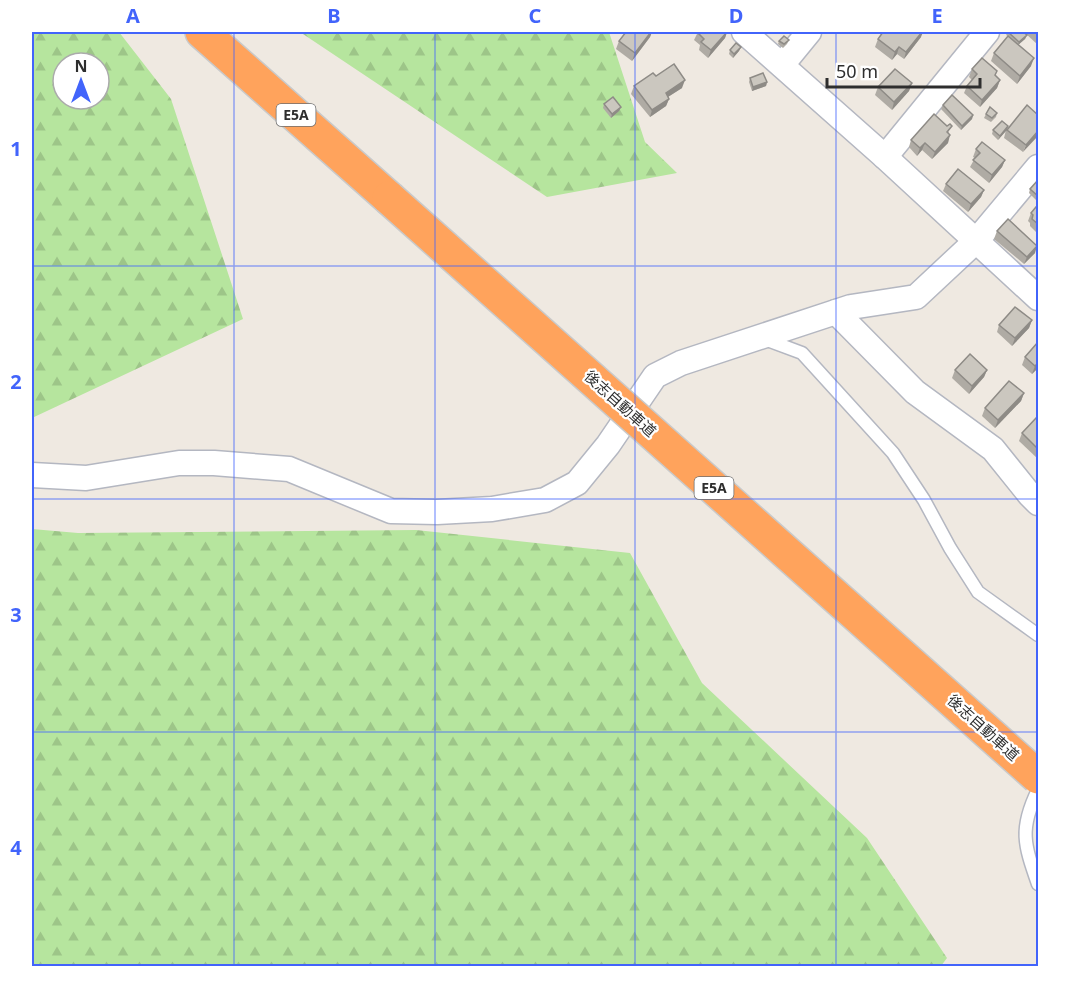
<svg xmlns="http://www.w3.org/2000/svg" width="1070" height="998" font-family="'Noto Sans','Noto Sans JP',sans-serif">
  <defs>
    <pattern id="forest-firs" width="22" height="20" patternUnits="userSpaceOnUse" patternTransform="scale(1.5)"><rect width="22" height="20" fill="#b6e59e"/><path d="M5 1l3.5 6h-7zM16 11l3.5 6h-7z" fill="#9dc588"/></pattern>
  </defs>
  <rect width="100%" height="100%" fill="#efe9e1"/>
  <g fill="url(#forest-firs)" fill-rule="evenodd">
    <path d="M 32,32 L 119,32 L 171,99 L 243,319 L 32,418 ZM 63,63 L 99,63 L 99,99 L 63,99 Z"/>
    <polygon points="300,32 609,32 645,142 677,173 547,197"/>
    <polygon points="32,529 78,533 416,530 630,553 702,683 867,838 947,958 941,966 32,966"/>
  </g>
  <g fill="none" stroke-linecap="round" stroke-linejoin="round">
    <defs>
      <g id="lane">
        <polyline points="762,338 802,353 893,453 924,500 950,548 978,592 1038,635"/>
        <path d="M 1038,790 C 1019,829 1024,844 1038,884"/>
      </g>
      <g id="street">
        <polyline points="744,32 885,157 1038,298"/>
        <polyline points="782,65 809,32"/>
        <polyline points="885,157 987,32"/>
        <polyline points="836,312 915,392 993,449 1030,495 1038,503"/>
        <polyline points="32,475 86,478 179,463 214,463 289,469 391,511 437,512 492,509 545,500 577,483 608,445 655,376 681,363 851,307 916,297 977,240 1038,167"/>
      </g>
      <polyline id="highway" points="202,32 389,198"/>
    </defs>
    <use href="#lane" stroke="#b4b7c1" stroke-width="15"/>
    <use href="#street" stroke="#b4b7c1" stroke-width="27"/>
    <use href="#highway" stroke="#c9c9c9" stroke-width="36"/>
    <use href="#lane" stroke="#fff" stroke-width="12"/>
    <use href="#street" stroke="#fff" stroke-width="24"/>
    <use href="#highway" stroke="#ffa35c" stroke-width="33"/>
    <defs>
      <polyline id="highway-bridge" points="389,198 1038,777"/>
    </defs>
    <use href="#highway-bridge" stroke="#c9c9c9" stroke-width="36" stroke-linecap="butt"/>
    <use href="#highway-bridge" stroke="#ffa35c" stroke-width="33"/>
  </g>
  <g fill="#afaba4">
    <polygon points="626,32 652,32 650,37 632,61 616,49 619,41"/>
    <polygon points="698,32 727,32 725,38 708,58 699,50 700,45 694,40"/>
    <polygon points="1008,32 1023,32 1027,35 1025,39 1018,45 1031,66 1017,84 991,61 994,53 1008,36 1006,35"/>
    <polygon points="1024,32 1038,32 1038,45"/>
    <polygon points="921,37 904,59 897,54 892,60 875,47 878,39"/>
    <polygon points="789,40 787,44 783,48 778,44 779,41"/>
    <polygon points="741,47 739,51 733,58 729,54 730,50"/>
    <polygon points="972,69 997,71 995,76 1000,80 997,88 980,107 964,93 967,86 972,80 969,77"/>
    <polygon points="656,76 682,88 668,97 669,99 666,106 650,117 631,94 634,86"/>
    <polygon points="750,78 767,82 766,86 752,91 749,82"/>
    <polygon points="912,83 909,91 892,110 875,95 878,87"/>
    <polygon points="604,104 621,107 619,111 611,118 603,108"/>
    <polygon points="943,105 973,115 972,119 961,130 941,109"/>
    <polygon points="997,113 996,117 991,122 984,118 986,114"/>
    <polygon points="1038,115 1023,152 1004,138 1006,130 998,140 992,134 993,130 1007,129"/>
    <polygon points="947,126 949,134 948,143 932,159 922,150 917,156 909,147 911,140"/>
    <polygon points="976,149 1005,160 1002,167 989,183 970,167 975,158 973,157"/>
    <polygon points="1038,180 1038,202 1029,193 1030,189"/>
    <polygon points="946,184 984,190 981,197 968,212 943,191"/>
    <polygon points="1038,208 1038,234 1030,226 1030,223 1028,221 1031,213"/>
    <polygon points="997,231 1035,253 1024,264 994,239"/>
    <polygon points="1032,320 1029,328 1012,346 997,332 999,325"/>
    <polygon points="1038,342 1038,370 1037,369 1032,374 1022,365 1025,357"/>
    <polygon points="955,370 987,370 984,377 969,394 952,378"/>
    <polygon points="1024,393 1021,401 995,428 982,416 985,408"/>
    <polygon points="1038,416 1038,459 1019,441 1022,433"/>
  </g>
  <g fill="#8e8b86">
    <polygon points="651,32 652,32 650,37 632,61 635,53"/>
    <polygon points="727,32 725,38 708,58 711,50"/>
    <polygon points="922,32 923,32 921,37 904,59 906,52"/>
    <polygon points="1027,35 1025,39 1018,45 1019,42"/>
    <polygon points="741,47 739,51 733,58 734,54"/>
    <polygon points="899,47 897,54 892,60 895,52"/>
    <polygon points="1034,58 1031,66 1017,84 1020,76"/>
    <polygon points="685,80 682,88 663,100 666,93"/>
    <polygon points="1000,80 997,88 980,107 982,100"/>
    <polygon points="767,82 766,86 752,91 753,87"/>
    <polygon points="912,83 909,91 892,110 894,102"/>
    <polygon points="669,99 666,106 650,117 652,110"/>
    <polygon points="621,107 619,111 611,118 612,114"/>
    <polygon points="973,115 972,119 961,130 962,126"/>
    <polygon points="1008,126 1007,130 998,140 1000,136"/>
    <polygon points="1038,131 1038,136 1023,152 1026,145"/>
    <polygon points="950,135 948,143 932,159 935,152"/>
    <polygon points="925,143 922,150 917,156 920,148"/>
    <polygon points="1005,160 1002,167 989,183 992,175"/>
    <polygon points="984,190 981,197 968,212 971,204"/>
    <polygon points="1037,246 1035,253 1024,264 1027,257"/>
    <polygon points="1032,320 1029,328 1012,346 1015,338"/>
    <polygon points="1038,363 1037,369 1032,374 1035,366"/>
    <polygon points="987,370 984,377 969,394 972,386"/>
    <polygon points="1024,393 1021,401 995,428 998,420"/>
  </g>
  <g fill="#cbc7bf" stroke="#8e8b86" stroke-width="1.5">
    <polygon points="626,32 651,32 635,53 619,41"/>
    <polygon points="697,32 727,32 711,50 701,42 704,39"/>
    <polygon points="883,32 922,32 906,52 899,47 895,52 878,39"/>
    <polygon points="1008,32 1023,32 1027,35 1019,42"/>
    <polygon points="784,36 789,40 784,44 779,41"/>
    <polygon points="1008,36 1034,58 1020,76 994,53"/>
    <polygon points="736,43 741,47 734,54 730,50"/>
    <polygon points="982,58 997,71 995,75 1000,80 982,100 967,86 977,74 972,69"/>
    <polygon points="674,64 685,80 666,93 669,99 652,110 634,86 653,73 656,76"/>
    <polygon points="895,69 912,83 894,102 878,87"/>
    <polygon points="763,73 767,82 753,87 750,78"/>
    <polygon points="952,95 973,115 962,126 943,105"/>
    <polygon points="613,97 621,107 612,114 604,104"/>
    <polygon points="1027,105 1038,115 1038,131 1026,145 1007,130"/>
    <polygon points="990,107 997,113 992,118 986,114"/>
    <polygon points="934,114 947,126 950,124 952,126 947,132 950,135 935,152 925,143 920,148 911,140"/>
    <polygon points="1002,121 1008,126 1000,136 993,130"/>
    <polygon points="982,142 1005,160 992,175 973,160 980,153 976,149"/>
    <polygon points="958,169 984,190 971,204 946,184"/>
    <polygon points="1038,180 1038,196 1030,189"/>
    <polygon points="1036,207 1038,208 1038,224 1032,219 1033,215 1031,213"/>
    <polygon points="1008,219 1037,246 1027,257 997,231"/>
    <polygon points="1015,307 1032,320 1015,338 999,325"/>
    <polygon points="1038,342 1038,363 1035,366 1025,357"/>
    <polygon points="970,354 987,370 972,386 955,370"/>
    <polygon points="1009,381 1024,393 998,420 985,408"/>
    <polygon points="1038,416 1038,449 1022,433"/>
  </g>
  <path fill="none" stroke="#4264fb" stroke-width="1.5" stroke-opacity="0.55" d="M 234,32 L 234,966M 435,32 L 435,966M 635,32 L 635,966M 836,32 L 836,966M 32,266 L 1038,266M 32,499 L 1038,499M 32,732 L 1038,732"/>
  <g text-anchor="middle" stroke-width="4.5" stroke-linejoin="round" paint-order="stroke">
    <g fill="#fff" stroke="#6d6d6d" stroke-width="1.5">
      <rect x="276.5" y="104" width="39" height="22" rx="4.5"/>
      <rect x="694.5" y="477" width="39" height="22" rx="4.5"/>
    </g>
    <g font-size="14" font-weight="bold" fill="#2e2e2e">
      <text x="296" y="120">E5A</text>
      <text x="714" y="493">E5A</text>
    </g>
    <g font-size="15" fill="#2e2e2e" stroke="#fff">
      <text transform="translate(620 404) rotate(42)" y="5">後志自動車道</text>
      <text transform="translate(983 728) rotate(42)" y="5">後志自動車道</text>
    </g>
  </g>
  <rect width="1070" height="998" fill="none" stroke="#ffffff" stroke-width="66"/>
  <g transform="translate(81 81)"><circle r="28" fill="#ffffff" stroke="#ababab" stroke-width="1.5"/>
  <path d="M0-4.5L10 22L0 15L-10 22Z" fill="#4264fb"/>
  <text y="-9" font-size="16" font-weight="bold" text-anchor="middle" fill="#2e2e2e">N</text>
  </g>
  <path d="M827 78v9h153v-9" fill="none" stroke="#2e2e2e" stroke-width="3"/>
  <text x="836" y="78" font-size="18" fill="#2e2e2e" stroke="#ffffff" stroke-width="4.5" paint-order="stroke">50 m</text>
  <rect x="33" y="33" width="1004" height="932" fill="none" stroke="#4264fb" stroke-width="2"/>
  <g font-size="20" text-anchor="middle" font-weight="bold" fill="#4264fb">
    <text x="133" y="23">A</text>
    <text x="334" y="23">B</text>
    <text x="535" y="23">C</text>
    <text x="736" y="23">D</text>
    <text x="937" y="23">E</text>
    <text x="16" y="156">1</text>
    <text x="16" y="389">2</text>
    <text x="16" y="622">3</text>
    <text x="16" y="855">4</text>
  </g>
</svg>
